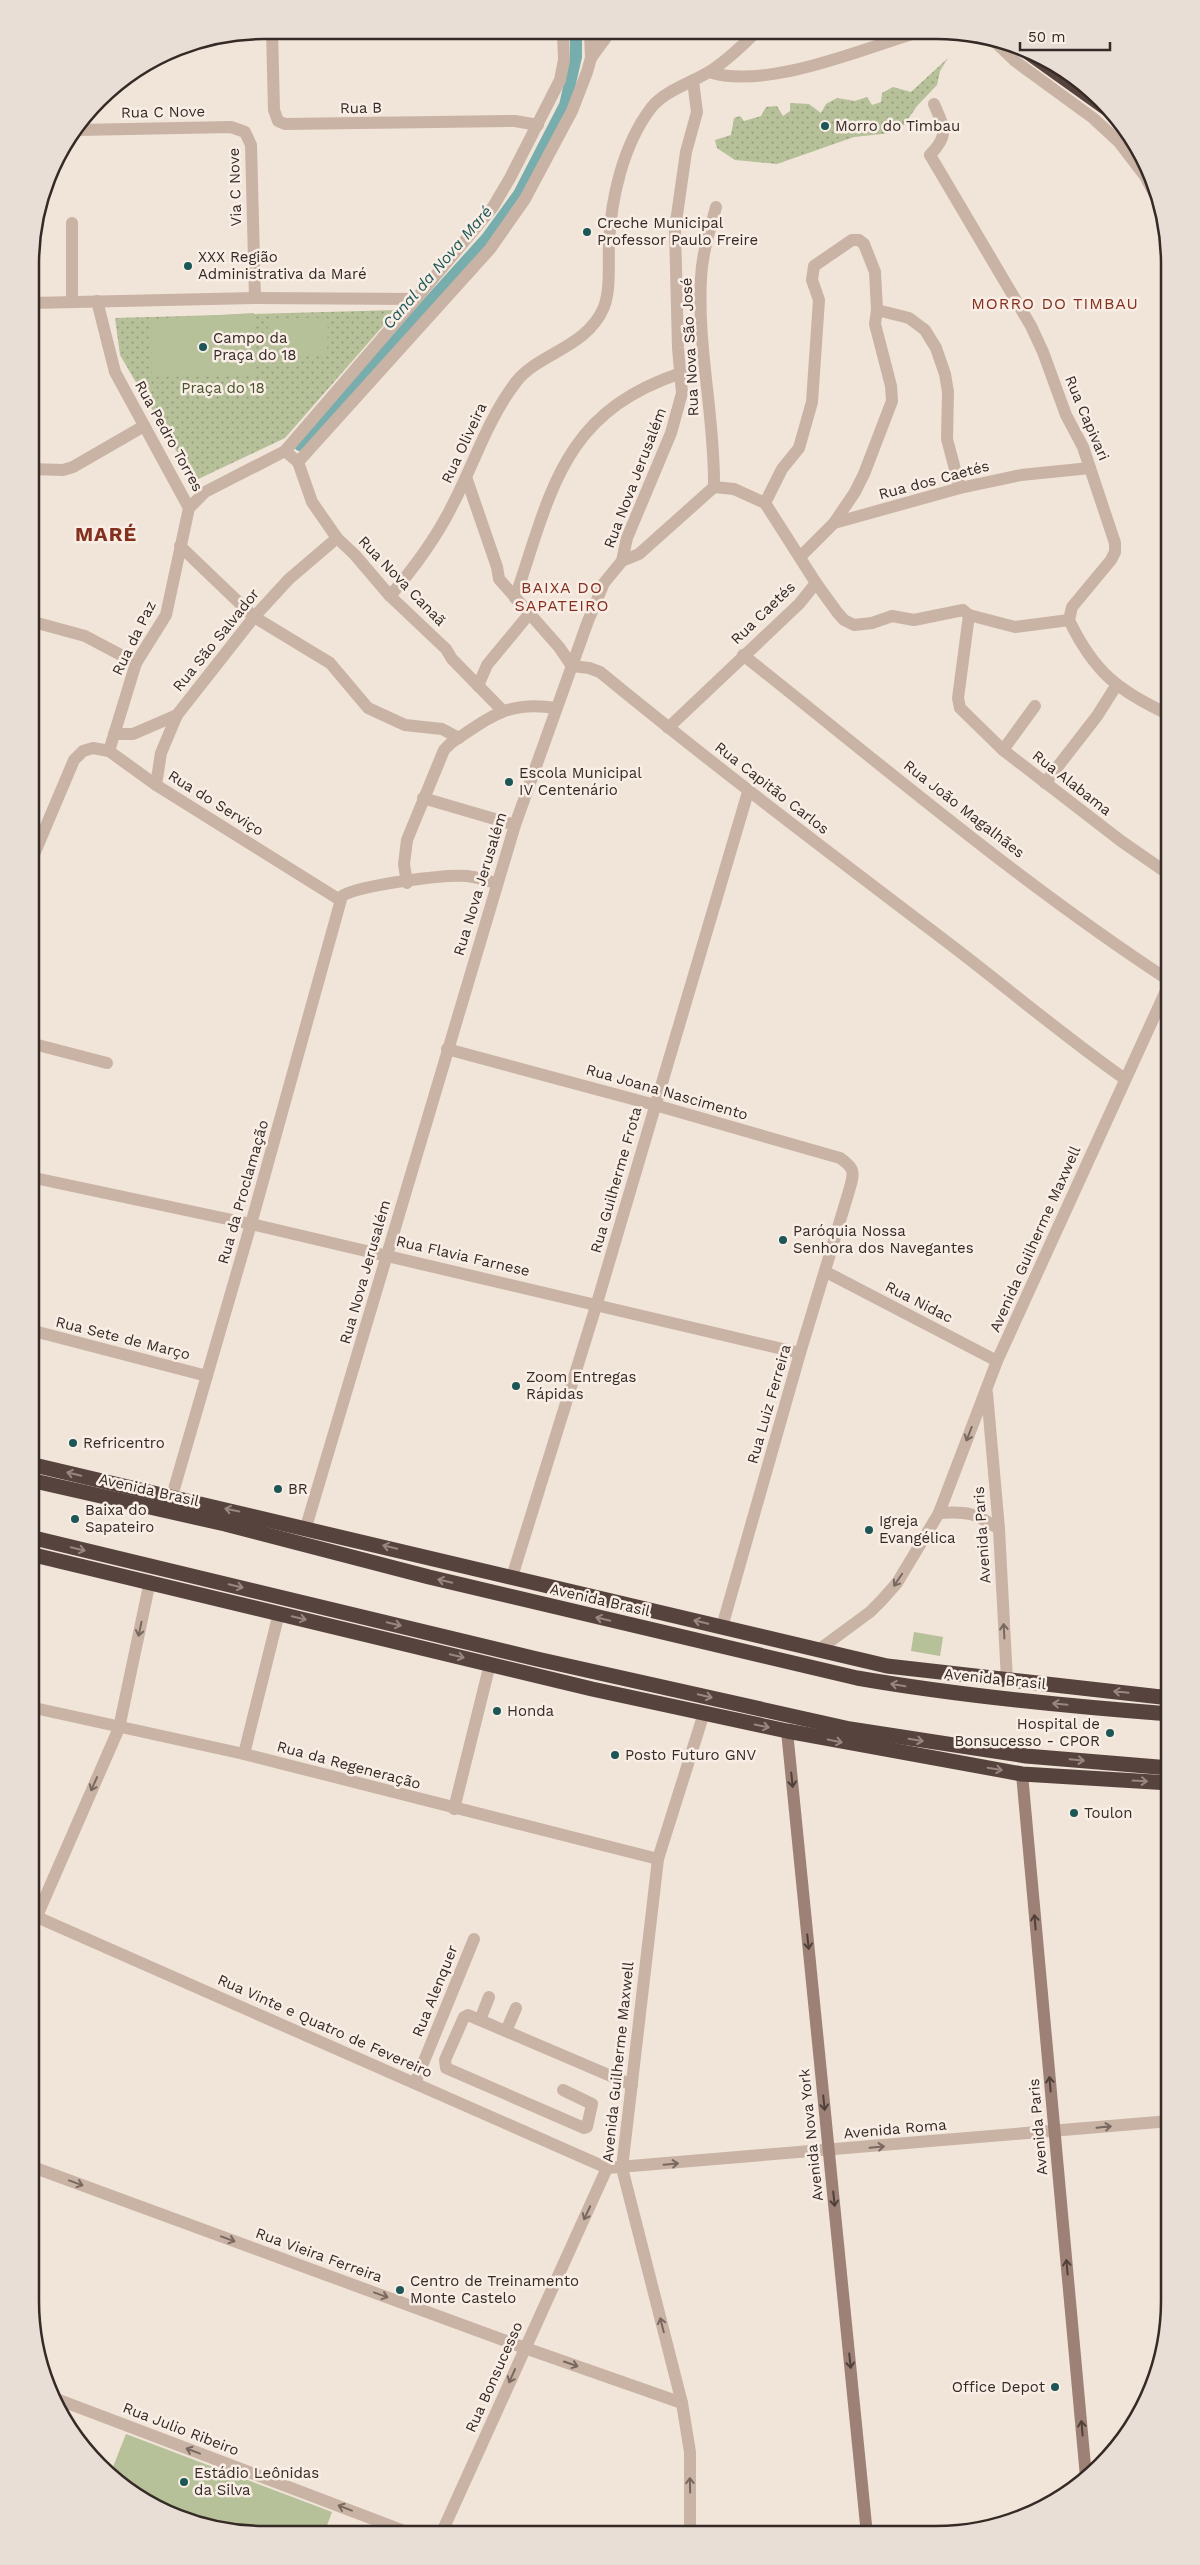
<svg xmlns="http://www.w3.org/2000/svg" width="1200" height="2565" font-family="'Work Sans',sans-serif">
  <defs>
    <pattern id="grass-dots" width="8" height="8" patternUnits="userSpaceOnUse" patternTransform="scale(1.25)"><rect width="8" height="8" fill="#b6c099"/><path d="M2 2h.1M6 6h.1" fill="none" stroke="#959c7d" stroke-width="1.8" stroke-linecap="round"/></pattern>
  </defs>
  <rect width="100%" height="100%" fill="#f1e4d9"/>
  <g fill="url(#grass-dots)">
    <polygon points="948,58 940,71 937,85 917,106 904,125 895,127 891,133 854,137 777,164 735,160 717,148 715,140 731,135 734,118 740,116 744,121 761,116 766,107 777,106 783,116 790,111 790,103 809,104 821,113 826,104 837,98 855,101 867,97 872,105 881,102 882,93 893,87 911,92"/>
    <polygon points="397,310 285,438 194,481 120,355 115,318"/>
  </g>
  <g fill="#b6c099">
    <polygon points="254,313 254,376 152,377 151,319"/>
    <polygon points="268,318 328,318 327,356 268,354"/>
    <polygon points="914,1632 943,1637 940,1656 911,1651"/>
    <polygon points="126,2434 332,2512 325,2531 218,2531 160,2511 109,2477"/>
  </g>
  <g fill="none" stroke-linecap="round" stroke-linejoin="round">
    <polyline stroke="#77aead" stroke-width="12" points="300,445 487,238 519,194 565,105 576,57 576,32"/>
    <g stroke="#c9b3a5" stroke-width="12">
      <polyline points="272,30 274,110 278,121 285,124 515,121 538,125"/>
      <polyline points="991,38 1015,61 1093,118 1119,142 1145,176 1163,210"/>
      <polyline points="591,58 610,32"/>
      <path d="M 709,72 C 764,90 857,51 912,34"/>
      <path d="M 934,104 C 944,128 950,134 930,155 L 1031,326 L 1043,352 L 1066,415 L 1083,447 L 1115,543 L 1115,552 L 1111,560 L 1072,607 L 1069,620 C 1094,672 1118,691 1170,715"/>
      <polyline points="77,130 231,127 245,132 251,145 255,298"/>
      <polyline points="97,301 115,372 189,508"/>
      <polyline points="72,302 72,223"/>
      <polyline points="31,303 255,298 416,299"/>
      <polyline points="877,310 909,318 925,330 936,348 945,374 948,392 947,439 960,488"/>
      <polyline points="285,451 298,462 490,249 525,199 572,111 587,72 591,58 590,32"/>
      <polyline points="298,462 312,502 337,538 355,555 390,596 446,649 452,659 502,710"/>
      <polyline points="30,469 63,470 73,467 144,426"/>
      <path d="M 466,477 L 497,567 L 499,579 L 559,647 L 572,666 L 589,668 L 600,672 C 712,764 827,851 943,939 C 1004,985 1062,1035 1125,1079"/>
      <path d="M 714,487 C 715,417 697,348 701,278 C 702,253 710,230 716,207"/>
      <polyline points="765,503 782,469 799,448 812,402 819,300 812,280 814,266 852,240 859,240 864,244 875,272 877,310 875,324 891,386 892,401 864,474 855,492 834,523"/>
      <polyline points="180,546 254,617 330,663 368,708 405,725 442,729 459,738"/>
      <polyline points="801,556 834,523 960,488 1021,475 1090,468"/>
      <polyline points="622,561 639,554 714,487"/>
      <polyline points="816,583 837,612 844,620 854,625 872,623 892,616 914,620 963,610 969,615 1015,627 1069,620"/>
      <path d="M 390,596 C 414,568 435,540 452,506 C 474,464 487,420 516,382 C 538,353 587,348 604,307 C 611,288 608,263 609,243 C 611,198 623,145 651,108 C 665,90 694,82 712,70 C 727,60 742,46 755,33"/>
      <path d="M 515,598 C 551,493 561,413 681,373"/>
      <polyline points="969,615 958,698 960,708 1003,750 1121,841 1170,875"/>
      <polyline points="30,621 85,636 136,663"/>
      <path d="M 743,655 C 883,766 1020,883 1170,981"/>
      <polyline points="478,686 487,665 530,613"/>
      <polyline points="668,728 799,604 816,583 765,503 734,489 714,487"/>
      <polyline points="114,734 133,734 177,715"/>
      <polyline points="1003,750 1035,706"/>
      <polyline points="109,751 136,663 166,615 189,508 205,492 285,451 416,299 493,207 510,178 560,80 564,60 563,32"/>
      <polyline points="1045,783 1097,716 1116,686"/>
      <polyline points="156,785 161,753 177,715 254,617 289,579 337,538"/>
      <polyline points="423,798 515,825"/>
      <polyline points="30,864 74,760 83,751 93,748 109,751 156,785 340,900"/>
      <path d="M 407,883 L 404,864 L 407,840 L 444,750 L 451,743 C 489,718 507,700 556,708"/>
      <polyline points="30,1043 107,1063"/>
      <path d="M 447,1049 L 655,1105 L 840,1158 C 856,1169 854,1173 849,1191 L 800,1353 L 722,1627"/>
      <polyline points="30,1177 251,1224 800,1353"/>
      <polyline points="826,1272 997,1361"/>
      <polyline points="30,1330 207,1376"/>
      <polyline points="987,1393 999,1529 1007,1680"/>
      <path d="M 172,1496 L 251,1224 L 342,896 C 360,885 445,874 467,876 C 477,877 487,881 497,883"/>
      <path d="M 939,1513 C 967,1511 976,1513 999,1529"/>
      <polyline points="306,1527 515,825 588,621 604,583 622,561 627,538 671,433 682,393 678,348 675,229 686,152 697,112 693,81"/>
      <polyline points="512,1577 597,1303 748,792"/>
      <polyline points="817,1651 870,1612 881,1601 897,1583 939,1513 997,1361 1170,982"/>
      <polyline points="30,1707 244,1754 658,1859"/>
      <polyline points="244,1754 279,1613"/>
      <polyline points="454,1809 490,1664"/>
      <polyline points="30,1914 607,2168 1170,2121"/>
      <polyline points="30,1932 119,1728 150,1581"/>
      <polyline points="480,2020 489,1997"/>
      <polyline points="506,2031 516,2008"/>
      <polyline points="415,2083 474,1939"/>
      <polyline points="563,2090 592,2104 587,2127 584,2128 446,2068 445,2060 464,2017 468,2015 632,2085"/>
      <polyline points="30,2166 525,2348 682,2403"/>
      <polyline points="54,2398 407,2532"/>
      <polyline points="442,2532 607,2168"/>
      <polyline points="690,2533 690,2452 682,2403 622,2168 658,1859 704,1713"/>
    </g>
    <g stroke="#9d8176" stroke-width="12">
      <polyline points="787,1731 867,2535"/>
      <polyline points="1022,1774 1086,2477"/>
    </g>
    <g stroke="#56433d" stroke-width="15">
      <polyline points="1022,48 1113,113"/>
      <polyline points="1162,203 1162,208"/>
      <polyline points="30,1464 887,1666 1170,1698"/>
      <path d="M 30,1480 L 225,1524 L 429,1577 L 857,1678 C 960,1696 1065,1706 1170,1714"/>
      <polyline points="30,1537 537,1659 850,1729 1026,1756 1170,1768"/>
      <polyline points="30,1554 592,1689 787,1731 1022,1774 1170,1783"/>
    </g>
  </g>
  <defs><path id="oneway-shaft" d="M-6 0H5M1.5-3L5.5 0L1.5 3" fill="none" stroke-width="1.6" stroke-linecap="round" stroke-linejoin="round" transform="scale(1.25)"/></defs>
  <g stroke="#78685f">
    <use href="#oneway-shaft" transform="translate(969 1434) rotate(111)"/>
    <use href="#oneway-shaft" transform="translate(898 1580) rotate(124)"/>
    <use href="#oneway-shaft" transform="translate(140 1629) rotate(102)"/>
    <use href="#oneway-shaft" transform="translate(1004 1631) rotate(-93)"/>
    <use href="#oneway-shaft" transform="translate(94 1784) rotate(114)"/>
    <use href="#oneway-shaft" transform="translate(1104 2127) rotate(-6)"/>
    <use href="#oneway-shaft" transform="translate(877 2147) rotate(-5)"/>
    <use href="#oneway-shaft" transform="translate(671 2164) rotate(-5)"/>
    <use href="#oneway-shaft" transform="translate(76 2183) rotate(20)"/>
    <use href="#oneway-shaft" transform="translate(587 2213) rotate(115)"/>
    <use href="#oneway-shaft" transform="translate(228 2239) rotate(20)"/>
    <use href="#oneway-shaft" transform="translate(381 2295) rotate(20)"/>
    <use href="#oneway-shaft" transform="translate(662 2325) rotate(-104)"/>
    <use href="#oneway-shaft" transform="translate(571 2364) rotate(19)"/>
    <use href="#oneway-shaft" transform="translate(512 2376) rotate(114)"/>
    <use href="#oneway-shaft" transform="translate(193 2451) rotate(-159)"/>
    <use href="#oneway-shaft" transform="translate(690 2485) rotate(-91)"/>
    <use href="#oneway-shaft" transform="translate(345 2508) rotate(-159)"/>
  </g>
  <g stroke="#978780">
    <use href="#oneway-shaft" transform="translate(74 1474) rotate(-167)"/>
    <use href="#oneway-shaft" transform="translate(232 1510) rotate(-168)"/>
    <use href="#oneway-shaft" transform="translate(390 1547) rotate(-167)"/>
    <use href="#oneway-shaft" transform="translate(78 1549) rotate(14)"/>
    <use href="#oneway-shaft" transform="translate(445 1581) rotate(-167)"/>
    <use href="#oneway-shaft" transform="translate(236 1586) rotate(14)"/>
    <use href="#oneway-shaft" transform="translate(299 1618) rotate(14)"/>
    <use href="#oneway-shaft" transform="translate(603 1619) rotate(-167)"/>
    <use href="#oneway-shaft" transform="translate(701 1622) rotate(-167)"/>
    <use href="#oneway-shaft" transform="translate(394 1624) rotate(13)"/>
    <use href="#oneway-shaft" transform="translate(457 1656) rotate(14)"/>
    <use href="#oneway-shaft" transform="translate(898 1685) rotate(-170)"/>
    <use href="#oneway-shaft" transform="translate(1121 1692) rotate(-174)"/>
    <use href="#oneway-shaft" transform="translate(705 1696) rotate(13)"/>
    <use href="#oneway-shaft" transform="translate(1060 1704) rotate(-175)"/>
    <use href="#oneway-shaft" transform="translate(762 1726) rotate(12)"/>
    <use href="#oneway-shaft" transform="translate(916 1740) rotate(9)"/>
    <use href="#oneway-shaft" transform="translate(835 1741) rotate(11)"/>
    <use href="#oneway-shaft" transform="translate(1077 1760) rotate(5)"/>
    <use href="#oneway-shaft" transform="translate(995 1769) rotate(10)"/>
    <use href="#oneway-shaft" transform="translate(1140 1781) rotate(3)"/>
  </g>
  <g stroke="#4f403a">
    <use href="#oneway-shaft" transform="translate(792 1780) rotate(84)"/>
    <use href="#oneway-shaft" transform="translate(1035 1922) rotate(-95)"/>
    <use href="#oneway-shaft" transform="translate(808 1942) rotate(84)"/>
    <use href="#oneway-shaft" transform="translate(1050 2084) rotate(-95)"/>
    <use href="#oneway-shaft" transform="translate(824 2103) rotate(84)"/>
    <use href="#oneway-shaft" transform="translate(834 2199) rotate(84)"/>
    <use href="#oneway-shaft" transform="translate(1067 2267) rotate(-95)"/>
    <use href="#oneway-shaft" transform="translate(850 2361) rotate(84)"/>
    <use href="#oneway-shaft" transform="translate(1082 2428) rotate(-95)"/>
  </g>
  <g fill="#1c5656" stroke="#f9eee5" stroke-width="2">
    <circle cx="825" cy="126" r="5"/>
    <circle cx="587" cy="232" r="5"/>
    <circle cx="188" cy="266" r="5"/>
    <circle cx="203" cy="347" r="5"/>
    <circle cx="509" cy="782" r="5"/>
    <circle cx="783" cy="1240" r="5"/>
    <circle cx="516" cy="1386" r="5"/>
    <circle cx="73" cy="1443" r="5"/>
    <circle cx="278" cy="1489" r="5"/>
    <circle cx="75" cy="1519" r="5"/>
    <circle cx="869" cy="1530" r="5"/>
    <circle cx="497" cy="1711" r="5"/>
    <circle cx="1110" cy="1733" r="5"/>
    <circle cx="615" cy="1755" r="5"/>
    <circle cx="1074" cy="1813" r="5"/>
    <circle cx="400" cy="2290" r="5"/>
    <circle cx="1055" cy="2387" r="5"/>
    <circle cx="184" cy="2482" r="5"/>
  </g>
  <g text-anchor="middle" stroke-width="5" stroke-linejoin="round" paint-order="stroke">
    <g font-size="15" fill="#352a26" stroke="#f9eee5">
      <text transform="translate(361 108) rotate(-1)" y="5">Rua B</text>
      <text transform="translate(163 112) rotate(-1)" y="5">Rua C Nove</text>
      <text transform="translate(235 187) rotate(-92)" y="5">Via C Nove</text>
      <text transform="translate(690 347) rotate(-93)" y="5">Rua Nova São José</text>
      <text transform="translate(1087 418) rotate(67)" y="5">Rua Capivari</text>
      <text transform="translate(169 436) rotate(61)" y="5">Rua Pedro Torres</text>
      <text transform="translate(464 443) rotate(-65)" y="5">Rua Oliveira</text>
      <text transform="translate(635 478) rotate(-69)" y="5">Rua Nova Jerusalém</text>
      <text transform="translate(934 480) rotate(-15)" y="5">Rua dos Caetés</text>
      <text transform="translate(402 581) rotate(46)" y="5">Rua Nova Canaã</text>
      <text transform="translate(763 613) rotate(-44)" y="5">Rua Caetés</text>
      <text transform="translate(134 638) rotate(-64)" y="5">Rua da Paz</text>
      <text transform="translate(216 640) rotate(-51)" y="5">Rua São Salvador</text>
      <text transform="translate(1072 783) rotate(38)" y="5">Rua Alabama</text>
      <text transform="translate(772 788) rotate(38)" y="5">Rua Capitão Carlos</text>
      <text transform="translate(216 803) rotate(32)" y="5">Rua do Serviço</text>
      <text transform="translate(964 809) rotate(38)" y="5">Rua João Magalhães</text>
      <text transform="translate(480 884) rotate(-73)" y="5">Rua Nova Jerusalém</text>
      <text transform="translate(667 1092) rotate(16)" y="5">Rua Joana Nascimento</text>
      <text transform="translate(616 1180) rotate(-74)" y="5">Rua Guilherme Frota</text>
      <text transform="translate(243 1192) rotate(-74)" y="5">Rua da Proclamação</text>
      <text transform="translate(1035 1239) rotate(-66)" y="5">Avenida Guilherme Maxwell</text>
      <text transform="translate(463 1256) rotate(13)" y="5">Rua Flavia Farnese</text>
      <text transform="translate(365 1272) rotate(-74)" y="5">Rua Nova Jerusalém</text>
      <text transform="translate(919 1302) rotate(27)" y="5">Rua Nidac</text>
      <text transform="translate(123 1338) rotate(14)" y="5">Rua Sete de Março</text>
      <text transform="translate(769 1404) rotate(-74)" y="5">Rua Luiz Ferreira</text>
      <text transform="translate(149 1490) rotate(13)" y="5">Avenida Brasil</text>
      <text transform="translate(982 1535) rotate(-94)" y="5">Avenida Paris</text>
      <text transform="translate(600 1600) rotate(13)" y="5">Avenida Brasil</text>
      <text transform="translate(995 1679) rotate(6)" y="5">Avenida Brasil</text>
      <text transform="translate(349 1765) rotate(15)" y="5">Rua da Regeneração</text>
      <text transform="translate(435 1991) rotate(-68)" y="5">Rua Alenquer</text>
      <text transform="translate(325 2026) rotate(24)" y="5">Rua Vinte e Quatro de Fevereiro</text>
      <text transform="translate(618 2062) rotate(-84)" y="5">Avenida Guilherme Maxwell</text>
      <text transform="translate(1038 2127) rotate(-95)" y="5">Avenida Paris</text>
      <text transform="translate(895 2129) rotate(-5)" y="5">Avenida Roma</text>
      <text transform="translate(811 2135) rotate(-96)" y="5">Avenida Nova York</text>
      <text transform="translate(319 2255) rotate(20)" y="5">Rua Vieira Ferreira</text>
      <text transform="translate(494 2377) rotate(-66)" y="5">Rua Bonsucesso</text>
      <text transform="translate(181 2429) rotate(21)" y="5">Rua Julio Ribeiro</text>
    </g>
    <g font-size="15" fill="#352a26" stroke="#f9eee5" text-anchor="start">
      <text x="835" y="131">Morro do Timbau</text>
      <text x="597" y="228">Creche Municipal<tspan x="597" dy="17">Professor Paulo Freire</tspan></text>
      <text x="198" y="262">XXX Região<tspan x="198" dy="17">Administrativa da Maré</tspan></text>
      <text x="213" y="343">Campo da<tspan x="213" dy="17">Praça do 18</tspan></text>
      <text x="519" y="778">Escola Municipal<tspan x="519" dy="17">IV Centenário</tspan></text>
      <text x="793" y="1236">Paróquia Nossa<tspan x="793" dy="17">Senhora dos Navegantes</tspan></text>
      <text x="526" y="1382">Zoom Entregas<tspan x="526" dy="17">Rápidas</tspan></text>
      <text x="83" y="1448">Refricentro</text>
      <text x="288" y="1494">BR</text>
      <text x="85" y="1515">Baixa do<tspan x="85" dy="17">Sapateiro</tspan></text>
      <text x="879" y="1526">Igreja<tspan x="879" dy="17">Evangélica</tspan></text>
      <text x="507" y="1716">Honda</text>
      <text x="1100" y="1729" text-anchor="end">Hospital de<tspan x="1100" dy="17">Bonsucesso - CPOR</tspan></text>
      <text x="625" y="1760">Posto Futuro GNV</text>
      <text x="1084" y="1818">Toulon</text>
      <text x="410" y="2286">Centro de Treinamento<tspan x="410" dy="17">Monte Castelo</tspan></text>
      <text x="1045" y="2392" text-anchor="end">Office Depot</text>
      <text x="194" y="2478">Estádio Leônidas<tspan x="194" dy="17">da Silva</tspan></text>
    </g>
    <g font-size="15" fill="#47532a" stroke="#f9eee5">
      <text x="223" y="393">Praça do 18</text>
    </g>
    <g font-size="16" font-style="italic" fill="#1c5656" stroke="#f9eee5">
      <text transform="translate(437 267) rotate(-49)" y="6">Canal da Nova Maré</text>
    </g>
    <g font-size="16" letter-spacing="1" fill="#84301f" stroke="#f9eee5">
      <text x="1055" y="309">MORRO DO TIMBAU</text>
      <text x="562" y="593">BAIXA DO<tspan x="562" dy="18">SAPATEIRO</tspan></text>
    </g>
    <g font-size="20" font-weight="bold" letter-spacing="1" fill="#84301f" stroke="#f9eee5">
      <text x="106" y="541">MARÉ</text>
    </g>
  </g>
  <path d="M0 0H1200V2565H0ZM264 39H936A225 225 0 0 1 1161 264V2301A225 225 0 0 1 936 2526H264A225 225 0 0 1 39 2301V264A225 225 0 0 1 264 39Z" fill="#e9ded6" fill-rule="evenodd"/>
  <path fill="none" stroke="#352a26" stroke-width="2.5" d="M264 39H936A225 225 0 0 1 1161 264V2301A225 225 0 0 1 936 2526H264A225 225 0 0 1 39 2301V264A225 225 0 0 1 264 39Z"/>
  <path d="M1020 42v8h90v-8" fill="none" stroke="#352a26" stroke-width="2.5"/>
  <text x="1028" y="42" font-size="15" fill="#352a26" stroke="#f9eee5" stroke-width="4" paint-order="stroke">50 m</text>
</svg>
